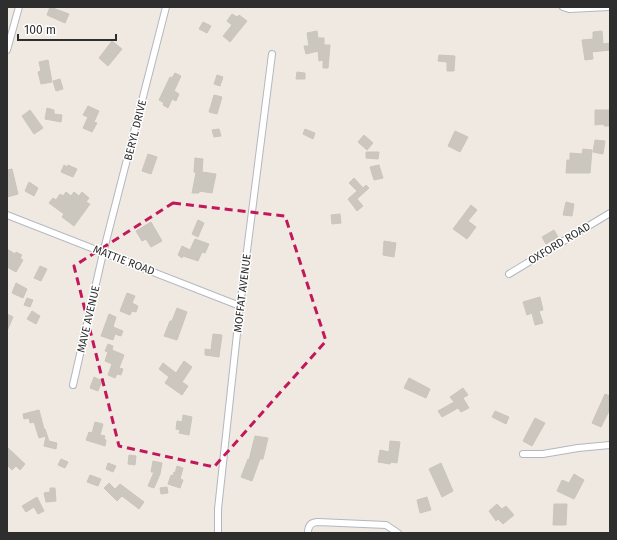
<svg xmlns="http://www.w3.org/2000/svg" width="617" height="540" font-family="'Fira Sans',sans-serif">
  <rect width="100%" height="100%" fill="#efe9e1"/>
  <g fill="#cbc7bf" stroke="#cbc5ba">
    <polygon points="50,7 69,14 65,23 47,15"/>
    <polygon points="232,14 237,17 239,15 247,21 230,42 223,36 232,25 227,21"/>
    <polygon points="203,22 211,26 207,33 199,29"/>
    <polygon points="317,31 318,38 324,38 324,45 330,45 328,68 323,68 323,60 319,61 318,51 306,54 304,46 309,46 307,33"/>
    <polygon points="602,31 603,44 610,43 610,50 592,52 593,59 585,60 582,40 593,39 593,32"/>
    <polygon points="112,41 122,49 108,66 99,58"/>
    <polygon points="439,55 455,56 454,71 447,71 447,62 438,61"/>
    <polygon points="48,60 52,82 41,84 38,72 41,71 39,62"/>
    <polygon points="297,72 305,73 305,79 296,79"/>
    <polygon points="175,73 181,76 174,91 179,94 176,101 172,99 168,108 163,105 164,103 159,100 170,77 172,78"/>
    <polygon points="217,75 223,77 220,86 214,84"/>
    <polygon points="60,79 63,89 56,91 53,81"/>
    <polygon points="214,95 222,97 217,114 209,112"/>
    <polygon points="88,106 99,111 94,122 97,123 92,132 83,128 88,117 83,115"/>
    <polygon points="47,108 54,110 54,114 62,115 61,122 45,119"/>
    <polygon points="30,110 43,128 34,134 22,116"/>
    <polygon points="595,110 610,110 610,126 604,126 604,124 595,125"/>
    <polygon points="219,129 221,136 214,137 212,130"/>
    <polygon points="305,129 315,133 313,139 303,134"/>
    <polygon points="455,131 468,137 460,152 448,146"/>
    <polygon points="364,135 373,143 367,150 358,142"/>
    <polygon points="595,140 605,141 603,154 593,152"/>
    <polygon points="583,149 592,150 590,173 566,173 567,160 570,160 570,153 582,154"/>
    <polygon points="366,152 379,152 378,159 366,158"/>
    <polygon points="148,154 157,157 151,174 142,171"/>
    <polygon points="195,158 203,159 202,172 216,174 212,193 199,191 199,193 192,193 196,173 194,172"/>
    <polygon points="64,165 67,167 68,165 77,169 73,177 61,172"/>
    <polygon points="379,165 383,178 374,180 370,167"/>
    <polygon points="12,169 18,194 7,197 7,170"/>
    <polygon points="354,178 363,188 366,185 369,188 357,199 363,206 357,211 348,199 357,191 349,183"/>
    <polygon points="29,182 38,188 34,196 25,191"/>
    <polygon points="66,192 71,196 74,192 79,196 82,192 89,198 86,202 90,204 74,226 62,217 64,214 49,203 53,198 56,200 60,194 63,196"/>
    <polygon points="566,202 574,204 572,216 563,215"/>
    <polygon points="471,205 477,210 468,221 476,227 467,239 453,229"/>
    <polygon points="340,214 341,223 332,224 331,215"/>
    <polygon points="198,220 204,223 198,237 192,234"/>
    <polygon points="151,222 162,241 151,247 146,239 142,241 136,231"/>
    <polygon points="554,230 558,237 546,244 542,237"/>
    <polygon points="195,239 209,244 205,253 202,252 198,261 183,256 182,258 178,255 182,246 190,250"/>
    <polygon points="384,241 396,243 394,257 383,255"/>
    <polygon points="7,249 15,254 16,252 22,255 20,258 23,260 16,272 7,267"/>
    <polygon points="40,266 47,269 41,281 34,278"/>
    <polygon points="16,283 27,289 23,298 12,293"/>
    <polygon points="127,293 135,296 132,303 138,306 136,312 132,311 130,315 120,311"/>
    <polygon points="540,297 543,310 539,311 543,323 535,325 532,313 527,315 523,302"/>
    <polygon points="27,298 33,300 30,307 24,305"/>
    <polygon points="177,308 187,312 177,340 164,336 170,321 172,321"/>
    <polygon points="32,311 40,316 36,324 27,319"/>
    <polygon points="7,314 13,317 7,331"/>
    <polygon points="109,314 116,317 113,327 123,331 121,336 115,334 113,340 101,336"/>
    <polygon points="213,334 222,335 219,357 205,355 205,349 211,350"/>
    <polygon points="108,344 113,346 112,350 124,355 119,368 123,369 121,375 117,374 115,378 108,375 112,364 105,361 108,352 105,351"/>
    <polygon points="184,361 192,367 182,382 188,386 182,395 165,383 169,377 159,369 163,363 176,373"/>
    <polygon points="94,377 102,381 98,391 90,388"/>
    <polygon points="409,378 430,389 426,398 404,388"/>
    <polygon points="463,388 468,395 463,398 469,408 461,412 458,408 442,417 438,411 454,402 450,397"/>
    <polygon points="605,394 610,396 610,409 601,427 592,423"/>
    <polygon points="39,410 44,429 45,429 49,441 57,443 56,449 44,446 46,436 39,438 34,422 30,423 29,418 24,419 23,414"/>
    <polygon points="495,411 509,417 506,424 492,417"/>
    <polygon points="183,415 192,417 189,435 179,433 180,430 176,429 177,421 182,422"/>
    <polygon points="535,418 545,423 532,446 523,441"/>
    <polygon points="95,422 103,424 100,435 105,436 104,439 106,440 105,446 86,440 89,432 92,433"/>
    <polygon points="255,436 268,438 263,459 260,459 252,481 241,477 248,459 249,460"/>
    <polygon points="390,441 400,442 397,463 391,462 390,464 378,462 380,450 389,452"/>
    <polygon points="7,447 25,464 20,470 16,466 12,470 7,465"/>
    <polygon points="129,455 136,456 135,465 128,464"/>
    <polygon points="61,459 68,462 65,468 58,465"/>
    <polygon points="153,461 162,463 160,474 154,488 148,486 154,472 151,472"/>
    <polygon points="108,463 116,466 113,472 106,469"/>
    <polygon points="441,463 453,491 442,497 429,469"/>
    <polygon points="177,466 183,468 180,479 183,480 180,488 168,484 171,475 173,476 174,472 175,473"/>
    <polygon points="574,474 584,480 574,499 557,491 562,480 569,483"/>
    <polygon points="90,475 101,479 98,486 87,482"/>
    <polygon points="109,483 115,489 120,484 144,502 139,509 122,496 117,501 104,488"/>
    <polygon points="167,487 168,493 161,494 160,488"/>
    <polygon points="50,488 55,488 56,501 46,502 44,493 50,492"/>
    <polygon points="37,497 44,511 38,514 34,507 26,512 22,506"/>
    <polygon points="427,497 431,510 420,513 417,500"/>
    <polygon points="497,504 502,509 506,506 514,515 503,524 498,519 496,521 489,511"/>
    <polygon points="554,504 567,504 566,525 553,525"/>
  </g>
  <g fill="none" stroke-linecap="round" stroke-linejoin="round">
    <defs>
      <g id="street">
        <polyline points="563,7 569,9 609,7"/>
        <polyline points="7,50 19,7"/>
        <polyline points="7,215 240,306"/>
        <polyline points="509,274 610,213"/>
        <polyline points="73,385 103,253 166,7"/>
        <polyline points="523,454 543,454 578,448 610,445"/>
        <polyline points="218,533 218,509 240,306 272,54"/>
        <path d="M 308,533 C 308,526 311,522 318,522 L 386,525 L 398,533"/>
      </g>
    </defs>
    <use href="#street" stroke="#b4b7c1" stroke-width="8"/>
    <use href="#street" stroke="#fff" stroke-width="6"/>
  </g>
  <path fill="none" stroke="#c2185b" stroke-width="3" stroke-dasharray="8 5" stroke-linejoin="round" d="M 173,203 L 285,216 L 326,341 L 214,467 L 119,446 L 74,266 Z"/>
  <g text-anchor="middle" stroke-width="3" stroke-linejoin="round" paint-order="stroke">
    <g font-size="11" fill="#2e2e2e" stroke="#fff">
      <text transform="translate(135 130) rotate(-76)" y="4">BERYL DRIVE</text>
      <text transform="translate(559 243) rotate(-31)" y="4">OXFORD ROAD</text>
      <text transform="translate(124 260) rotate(21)" y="4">MATTIE ROAD</text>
      <text transform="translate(242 293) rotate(-83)" y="4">MOFFAT AVENUE</text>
      <text transform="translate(88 319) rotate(-77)" y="4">MAVE AVENUE</text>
    </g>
  </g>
  <rect width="617" height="540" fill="none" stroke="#2e2e2e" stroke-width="16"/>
  <path d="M18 34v6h98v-6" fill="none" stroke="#2e2e2e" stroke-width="2"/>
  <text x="24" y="34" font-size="12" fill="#2e2e2e" stroke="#ffffff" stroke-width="3" paint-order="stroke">100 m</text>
</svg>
